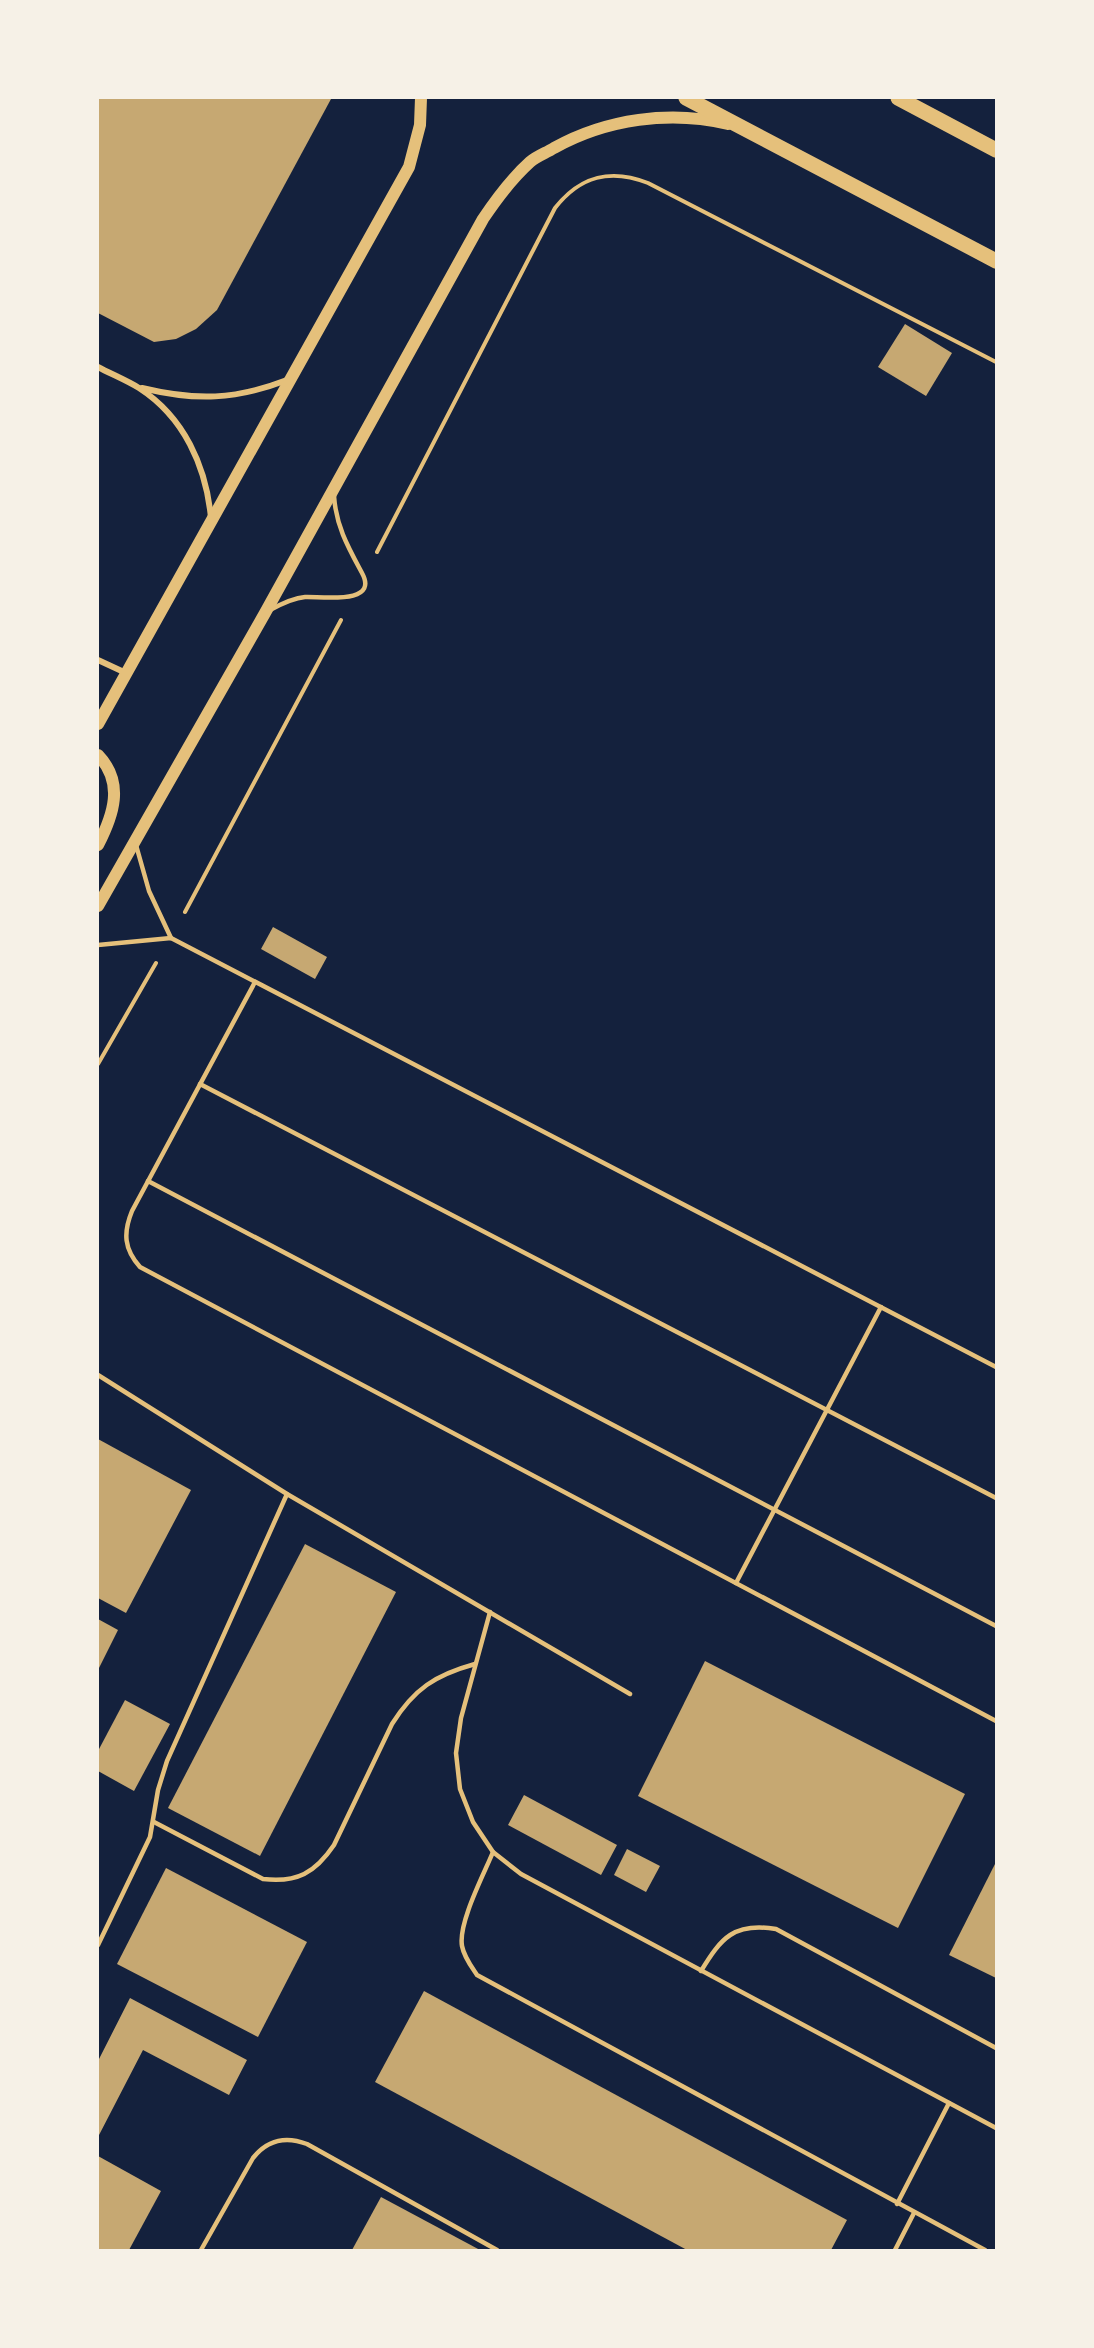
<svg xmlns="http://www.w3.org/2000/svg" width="1094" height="2348" font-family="Barlow,sans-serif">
  <rect width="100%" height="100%" fill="#14213d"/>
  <g fill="#c6a872">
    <polygon points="98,98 327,98 331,99 217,310 196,329 176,339 154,342 98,313"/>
    <polygon points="905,324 952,353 926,396 878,367"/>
    <polygon points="273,927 327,957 315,979 261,949"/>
    <polygon points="98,1439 191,1490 126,1613 98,1598"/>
    <polygon points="305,1544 396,1592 260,1856 168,1808"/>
    <polygon points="98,1619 118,1630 98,1670"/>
    <polygon points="705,1661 965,1794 898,1928 638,1796"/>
    <polygon points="125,1700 170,1724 134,1791 98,1771 98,1751"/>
    <polygon points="524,1795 617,1845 601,1875 508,1825"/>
    <polygon points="627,1849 660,1866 646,1892 614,1875"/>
    <polygon points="996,1862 996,1978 949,1955"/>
    <polygon points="166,1868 307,1942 258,2037 117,1964"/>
    <polygon points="424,1991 847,2220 831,2250 687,2250 375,2082"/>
    <polygon points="130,1998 247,2060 229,2095 143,2050 98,2137 98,2061"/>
    <polygon points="98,2156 161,2191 129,2250 98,2250"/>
    <polygon points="381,2197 480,2250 352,2250"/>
  </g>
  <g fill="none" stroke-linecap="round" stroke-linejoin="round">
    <g stroke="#e5c07b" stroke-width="4">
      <path d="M 377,552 L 555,208 C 580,176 610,168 648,183 L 996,362"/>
      <polyline points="185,912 341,620"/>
      <polyline points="98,1064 156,963"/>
    </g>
    <g stroke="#e5c07b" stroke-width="4.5">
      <path d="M 270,610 C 281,604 293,598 305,597 C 319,596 380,606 362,573 C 348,547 336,526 334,496"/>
      <polyline points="136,845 149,891 171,938"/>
      <polyline points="98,945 171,938 996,1367"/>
      <path d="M 255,982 L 132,1211 C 123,1233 124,1249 140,1267 L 996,1721"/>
      <polyline points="200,1084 996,1498"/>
      <polyline points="148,1181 996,1626"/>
      <polyline points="98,1375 287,1494 630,1694"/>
      <polyline points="736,1583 881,1307"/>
      <polyline points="490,1612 461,1718 456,1753 460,1789 473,1822 493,1852 521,1874 996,2128"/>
      <path d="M 154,1822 L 263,1879 C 297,1883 315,1873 334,1845 L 392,1724 C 414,1689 435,1675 475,1664"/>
      <path d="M 493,1852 C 484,1874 458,1923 462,1946 C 464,1957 471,1966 477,1975 L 985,2250"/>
      <polyline points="98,1945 150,1837 158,1790 167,1761 287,1494"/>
      <path d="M 701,1971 C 721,1938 734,1922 776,1929 L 996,2048"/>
      <polyline points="897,2204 949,2103"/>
      <path d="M 201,2250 L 253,2158 C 268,2139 286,2136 307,2144 L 497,2250"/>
      <polyline points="895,2250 914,2213"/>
    </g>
    <g stroke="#e5c07b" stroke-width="6">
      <path d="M 98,367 C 111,374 126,380 139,388 C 184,417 206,466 211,518"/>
      <path d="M 142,388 C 196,401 235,400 287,380"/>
      <polyline points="98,660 126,673"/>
    </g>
    <g stroke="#e5c07b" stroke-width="12">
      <polyline points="98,724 409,167 420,125 421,98"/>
      <path d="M 98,755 C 125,783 113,816 98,845"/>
      <path d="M 98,906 L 265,613 L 483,219 C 497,198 511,179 530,162 C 537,156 546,153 554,148 C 606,119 670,110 728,124"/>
    </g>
    <g stroke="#e5c07b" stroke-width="15">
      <polyline points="686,98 996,261"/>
      <polyline points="898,98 996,150"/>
    </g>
  </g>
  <rect width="1094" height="2348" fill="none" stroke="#f6f1e7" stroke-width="198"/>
</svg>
